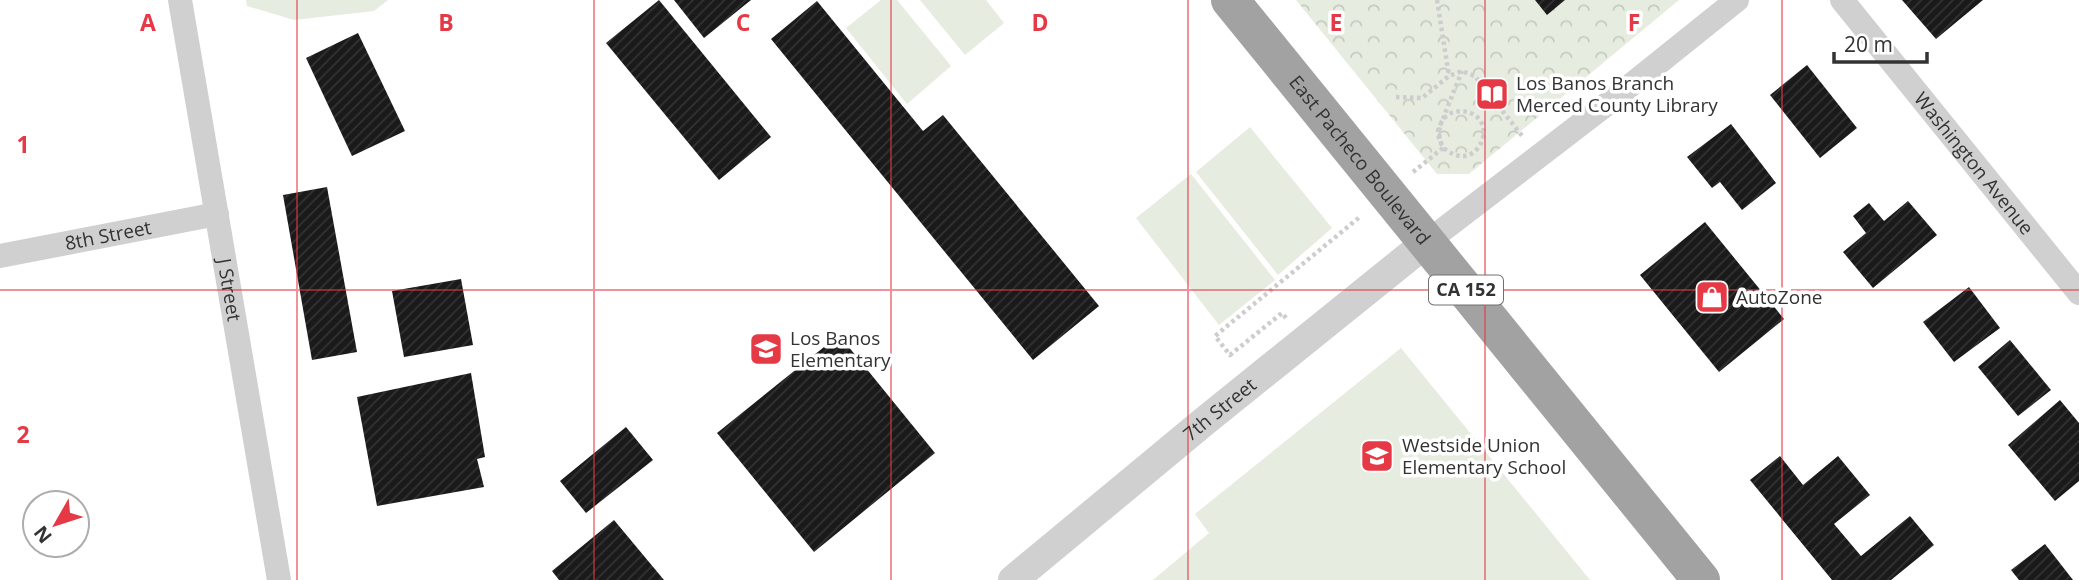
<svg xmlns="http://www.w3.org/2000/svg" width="2079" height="580" font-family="'Open Sans',sans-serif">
  <defs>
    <pattern id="park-crowns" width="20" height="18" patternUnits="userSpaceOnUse" patternTransform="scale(1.75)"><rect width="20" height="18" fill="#e6ecdf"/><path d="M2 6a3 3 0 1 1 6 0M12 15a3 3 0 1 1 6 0" fill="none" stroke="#c6cbc0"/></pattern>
    <pattern id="building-hatch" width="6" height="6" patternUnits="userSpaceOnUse" patternTransform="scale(1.75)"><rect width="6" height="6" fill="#1a1a1a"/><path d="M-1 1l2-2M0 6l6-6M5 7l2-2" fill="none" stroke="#333"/></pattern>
  </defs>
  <rect width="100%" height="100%" fill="#fff"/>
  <g fill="#e6ecdf">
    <polygon points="246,0 388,0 374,11 294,20 247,6"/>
    <polygon points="881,0 897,0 951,66 907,104 846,28"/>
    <polygon points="920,0 986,0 1004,23 965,55"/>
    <polygon points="1250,127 1332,228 1278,275 1196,172"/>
    <polygon points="1191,174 1275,280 1219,325 1136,218"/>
    <polygon points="1401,348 1590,580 1153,580 1209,533 1195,514"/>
  </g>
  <polygon fill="url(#park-crowns)" points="1296,0 1679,0 1469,174 1437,174"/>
  <g fill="url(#building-hatch)">
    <polygon points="659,0 771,137 719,180 606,43"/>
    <polygon points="674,0 751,0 704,38"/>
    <polygon points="1535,0 1565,0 1547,15"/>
    <polygon points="1902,0 1983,0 1936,39"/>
    <polygon points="817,1 923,131 943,115 1099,306 1033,360 771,39"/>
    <polygon points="358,33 405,131 352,156 306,58"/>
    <polygon points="1807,65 1857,128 1820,158 1770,95"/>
    <polygon points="1731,124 1776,183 1742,210 1720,182 1712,188 1687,157"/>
    <polygon points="327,187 357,352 312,360 283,195"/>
    <polygon points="1908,201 1937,235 1873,288 1843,252 1866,233 1853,216 1869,203 1884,221"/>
    <polygon points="1705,222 1784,319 1719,372 1640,275"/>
    <polygon points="461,279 473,345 404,357 392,291"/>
    <polygon points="1969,287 2000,328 1954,362 1923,322"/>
    <polygon points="839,335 935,453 814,552 717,433"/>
    <polygon points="2010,340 2051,390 2018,416 1978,367"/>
    <polygon points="471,373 485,457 477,459 484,487 377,506 357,397"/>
    <polygon points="2060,400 2079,423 2079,481 2055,501 2008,445"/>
    <polygon points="626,427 653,460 586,513 560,481"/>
    <polygon points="1780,456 1803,485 1838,456 1870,495 1834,524 1861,556 1910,516 1934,545 1891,580 1832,580 1750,480"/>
    <polygon points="614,520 664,580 559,580 552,571"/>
    <polygon points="2045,544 2073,580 2019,580 2011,570"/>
  </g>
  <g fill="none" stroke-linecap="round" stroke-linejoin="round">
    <g stroke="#cdcdcd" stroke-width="4.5" stroke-dasharray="3.5 3.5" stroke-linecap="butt">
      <polyline points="1437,0 1449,76"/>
      <polyline points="1396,97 1422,98 1449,76 1462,71 1475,76 1523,137"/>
      <path d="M 1413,172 L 1443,148 C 1423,101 1490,101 1483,137 C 1482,143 1477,151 1471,154 C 1464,158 1457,156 1451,153 C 1443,150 1438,140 1438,131 C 1439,126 1443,121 1444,116 C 1450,101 1456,86 1462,71"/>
      <polyline points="1286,318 1282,313 1230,355 1215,336 1361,216"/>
    </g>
    <g stroke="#d0d0d0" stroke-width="24">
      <path id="s1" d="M 180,0 L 279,580"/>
      <path id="s2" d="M 1842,0 L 2079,293"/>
      <polyline points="1427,242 1616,97 1737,0"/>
      <path id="s3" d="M 0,256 L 217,214"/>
    </g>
    <path stroke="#d0d0d0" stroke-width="30" id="s4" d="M 1013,580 L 1206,420 L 1427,242"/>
    <path stroke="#a2a2a2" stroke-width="38" id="s5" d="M 1230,0 L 1701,580"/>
  </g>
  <path fill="none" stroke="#e63946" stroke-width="2" stroke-opacity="0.55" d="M 297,0 L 297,580M 594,0 L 594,580M 891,0 L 891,580M 1188,0 L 1188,580M 1485,0 L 1485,580M 1782,0 L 1782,580M 0,290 L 2079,290"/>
  <defs>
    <symbol id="library-square" viewBox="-11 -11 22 22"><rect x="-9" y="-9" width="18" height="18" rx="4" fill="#e63946" stroke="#fff"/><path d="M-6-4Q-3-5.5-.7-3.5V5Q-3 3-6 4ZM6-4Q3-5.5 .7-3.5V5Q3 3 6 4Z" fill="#fff"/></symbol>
    <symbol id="shop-square" viewBox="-11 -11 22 22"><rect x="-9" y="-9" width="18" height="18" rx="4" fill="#e63946" stroke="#fff"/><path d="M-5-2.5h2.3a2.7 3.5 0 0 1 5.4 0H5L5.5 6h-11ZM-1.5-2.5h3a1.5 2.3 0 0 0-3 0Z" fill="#fff"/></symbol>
    <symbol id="school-square" viewBox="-11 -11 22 22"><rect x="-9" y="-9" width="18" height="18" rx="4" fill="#e63946" stroke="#fff"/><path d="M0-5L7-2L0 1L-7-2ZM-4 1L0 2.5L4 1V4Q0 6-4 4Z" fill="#fff"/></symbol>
  </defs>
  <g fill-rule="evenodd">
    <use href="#library-square" x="1473" y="75" width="38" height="38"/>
    <use href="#shop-square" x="1693" y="278" width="38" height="38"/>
    <use href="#school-square" x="747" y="330" width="38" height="38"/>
    <use href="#school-square" x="1358" y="437" width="38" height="38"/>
  </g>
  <g text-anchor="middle" stroke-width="7" stroke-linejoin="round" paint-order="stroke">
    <rect fill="#fff" stroke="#707070" stroke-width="2" x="1429" y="275.5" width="74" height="29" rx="5"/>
    <g font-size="18" font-weight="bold" fill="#333">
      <text x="1466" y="296">CA 152</text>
    </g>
    <g font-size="19" fill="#333" stroke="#fff" text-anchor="start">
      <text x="1516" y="90">Los Banos Branch<tspan x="1516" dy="22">Merced County Library</tspan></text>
      <text x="1736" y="304">AutoZone</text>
      <text x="790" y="345">Los Banos<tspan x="790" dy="22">Elementary</tspan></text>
      <text x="1402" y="452">Westside Union<tspan x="1402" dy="22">Elementary School</tspan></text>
    </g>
    <g font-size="19" fill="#333" stroke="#fff">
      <text dy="7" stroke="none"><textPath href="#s5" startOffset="206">East Pacheco Boulevard</textPath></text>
      <text dy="7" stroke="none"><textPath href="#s2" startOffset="210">Washington Avenue</textPath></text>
      <text dy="7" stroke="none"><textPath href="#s3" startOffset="110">8th Street</textPath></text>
      <text dy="7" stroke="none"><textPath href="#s1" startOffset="294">J Street</textPath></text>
      <text dy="7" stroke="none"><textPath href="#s4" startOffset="268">7th Street</textPath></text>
    </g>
  </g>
  <g font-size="23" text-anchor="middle" font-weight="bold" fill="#e63946" stroke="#fff" stroke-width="7" stroke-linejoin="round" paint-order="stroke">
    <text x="148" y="31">A</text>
    <text x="446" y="31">B</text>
    <text x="743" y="31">C</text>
    <text x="1040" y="31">D</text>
    <text x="1336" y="31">E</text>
    <text x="1634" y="31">F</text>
    <text x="23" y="153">1</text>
    <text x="23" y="443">2</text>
  </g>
  <g transform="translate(56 524) rotate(231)"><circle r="33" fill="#ffffff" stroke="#adadad" stroke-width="2"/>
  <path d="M0-5L12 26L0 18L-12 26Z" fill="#e63946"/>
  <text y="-10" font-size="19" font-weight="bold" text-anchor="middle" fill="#333333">N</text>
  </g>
  <path d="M1834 52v10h93v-10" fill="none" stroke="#333333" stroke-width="3.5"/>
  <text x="1844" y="52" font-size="21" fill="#333333" stroke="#ffffff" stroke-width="5" paint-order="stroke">20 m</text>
</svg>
